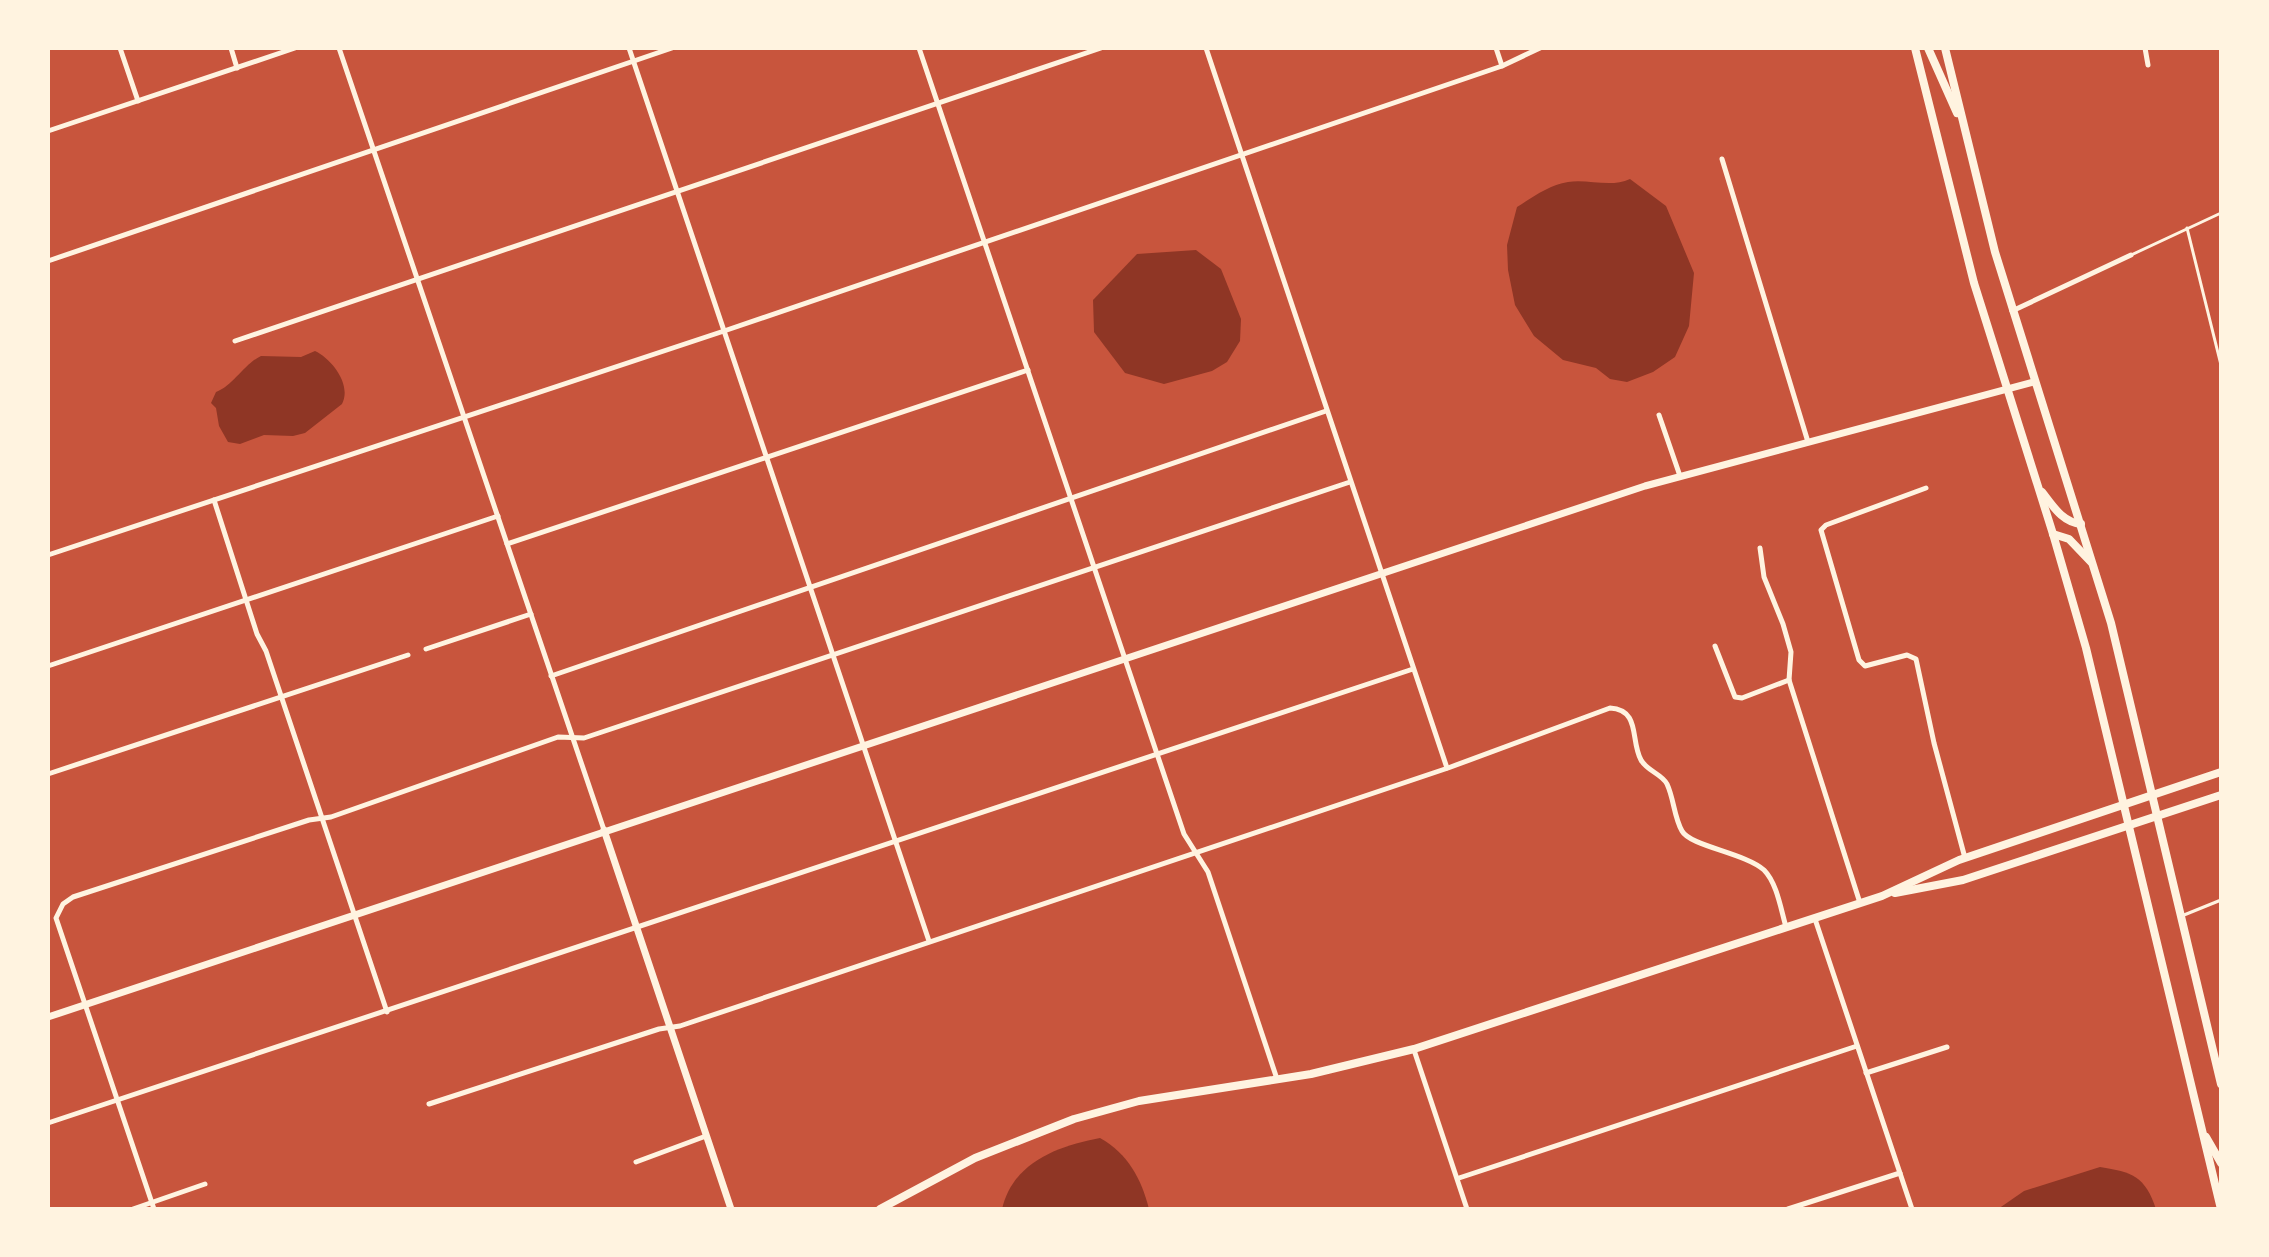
<svg xmlns="http://www.w3.org/2000/svg" width="2269" height="1257" font-family="Roboto,sans-serif">
  <rect width="100%" height="100%" fill="#c8553d"/>
  <g fill="#8f3625">
    <path d="M 1630,179 L 1666,206 L 1694,273 L 1689,326 L 1675,357 L 1653,372 L 1627,382 L 1610,379 L 1596,368 L 1563,360 L 1534,336 L 1515,305 L 1508,270 L 1507,245 L 1517,207 C 1533,197 1549,185 1568,182 C 1589,179 1611,188 1630,179 Z"/>
    <polygon points="1196,250 1221,269 1241,319 1240,341 1227,362 1212,371 1164,384 1125,373 1094,332 1093,300 1137,254"/>
    <path d="M 315,351 C 332,359 352,385 342,404 L 305,433 L 293,436 L 264,435 L 240,444 L 228,442 L 219,426 L 216,408 L 211,403 L 216,392 C 233,386 244,364 261,356 L 301,357 Z"/>
    <path d="M 1100,1138 C 1128,1154 1141,1178 1149,1209 L 1002,1209 C 1013,1162 1058,1146 1100,1138 Z"/>
    <path d="M 2100,1167 C 2132,1172 2145,1176 2156,1209 L 1998,1209 L 2024,1191 Z"/>
  </g>
  <g fill="none" stroke-linecap="round" stroke-linejoin="round">
    <g stroke="#fff3e0" stroke-width="3">
      <polyline points="2187,228 2221,365"/>
      <polyline points="2131,255 2221,213"/>
      <polyline points="2184,915 2221,900"/>
    </g>
    <g stroke="#fff3e0" stroke-width="5">
      <polyline points="120,48 138,101"/>
      <polyline points="231,48 237,68"/>
      <polyline points="339,48 604,830"/>
      <polyline points="629,48 929,941"/>
      <polyline points="919,48 1184,834 1208,872 1277,1079"/>
      <polyline points="1206,48 1447,768"/>
      <polyline points="1496,48 1502,66"/>
      <polyline points="2145,48 2148,65"/>
      <polyline points="48,131 295,48"/>
      <polyline points="1722,159 1808,442"/>
      <polyline points="48,261 672,48"/>
      <polyline points="2012,311 2131,255"/>
      <polyline points="235,341 1101,48"/>
      <polyline points="1659,415 1680,476"/>
      <polyline points="1926,488 1826,525 1821,530 1859,660 1865,666 1907,655 1916,659 1934,743 1965,858"/>
      <polyline points="214,500 257,634 266,651 387,1012"/>
      <polyline points="507,544 1028,370"/>
      <polyline points="1760,548 1764,577 1783,624 1791,652 1789,680 1860,903"/>
      <polyline points="48,555 724,331 1502,66 1540,48"/>
      <polyline points="1715,646 1735,697 1742,698 1789,680"/>
      <polyline points="426,649 531,614"/>
      <polyline points="48,666 498,516"/>
      <polyline points="551,676 1326,411"/>
      <polyline points="48,774 408,655"/>
      <polyline points="1815,919 1912,1209"/>
      <polyline points="1414,1050 1467,1209"/>
      <polyline points="1866,1073 1947,1047"/>
      <path d="M 429,1104 L 659,1029 L 680,1026 L 1448,768 L 1610,708 C 1641,710 1630,740 1641,760 C 1647,771 1662,774 1667,784 C 1674,799 1674,817 1682,831 C 1690,846 1745,853 1764,870 C 1777,883 1781,910 1786,927"/>
      <polyline points="48,1123 1413,669"/>
      <polyline points="636,1162 706,1136"/>
      <polyline points="1459,1178 1857,1046"/>
      <polyline points="133,1209 205,1184"/>
      <polyline points="154,1209 56,918 63,904 73,897 309,820 331,817 558,737 584,738 1350,482"/>
      <polyline points="1788,1209 1900,1173"/>
    </g>
    <g stroke="#fff3e0" stroke-width="7">
      <polyline points="604,830 731,1209"/>
      <polyline points="48,1017 1645,486 2034,382"/>
    </g>
    <g stroke="#fff3e0" stroke-width="8">
      <polyline points="1915,48 1974,283 2053,534 2086,648 2221,1209"/>
      <polyline points="1928,48 1957,113"/>
      <polyline points="1945,48 1995,252 2111,623 2221,1084"/>
      <path d="M 2042,492 C 2053,506 2062,522 2081,524"/>
      <polyline points="2053,534 2069,539 2091,562"/>
      <polyline points="1895,893 1963,880 2221,795"/>
      <polyline points="2206,1137 2221,1163"/>
      <polyline points="880,1209 975,1158 1074,1119 1139,1101 1311,1074 1414,1049 1882,896 1959,860 2221,772"/>
    </g>
  </g>
  <rect width="2269" height="1257" fill="none" stroke="#fff3e0" stroke-width="100"/>
</svg>
